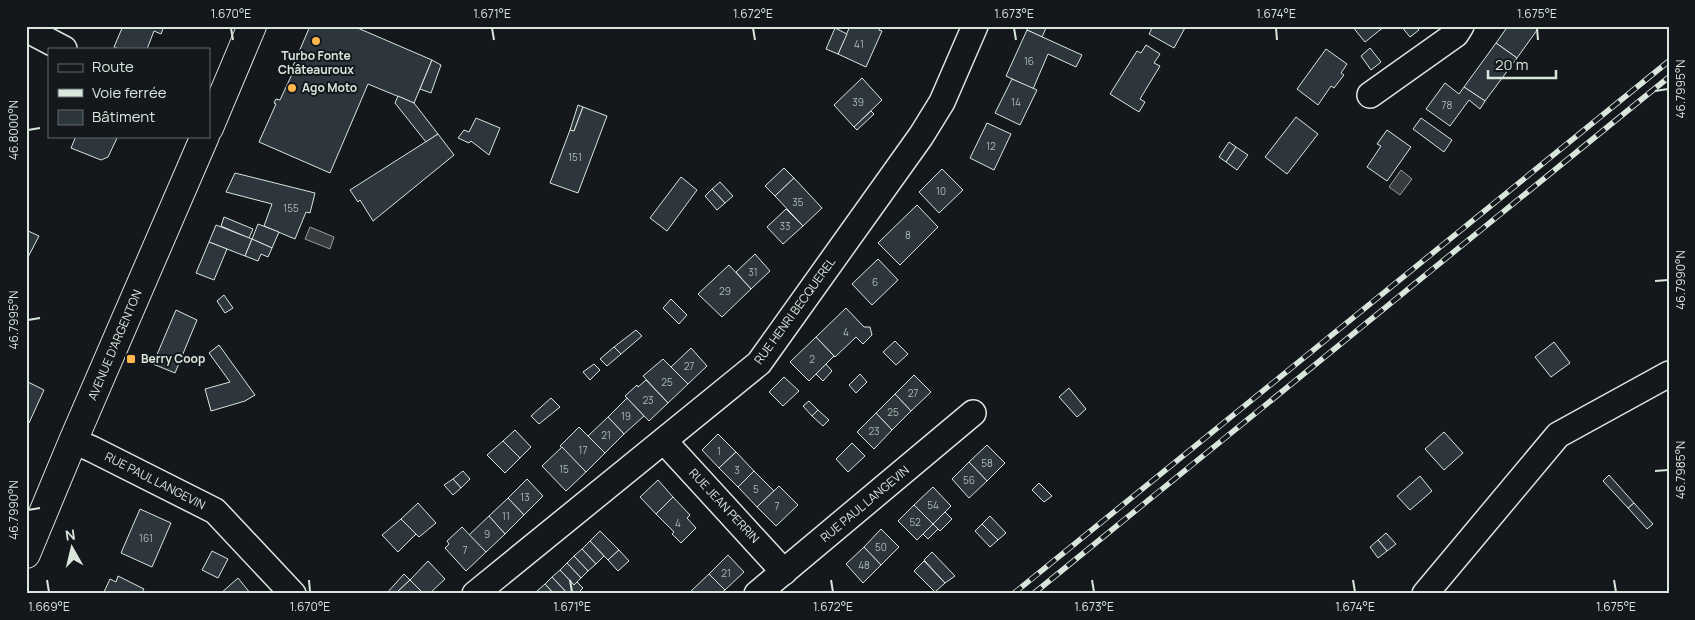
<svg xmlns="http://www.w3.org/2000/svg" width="1695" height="620" font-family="Manrope,sans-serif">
  <rect width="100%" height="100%" fill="#14181c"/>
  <g fill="#363b3e" stroke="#939e99">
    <polygon points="1401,170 1412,179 1400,195 1389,187"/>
    <polygon points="310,227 334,237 330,249 305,239"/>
  </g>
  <g fill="#2c363c" stroke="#d8e6dc">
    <polygon points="123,26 164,26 161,34 154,31 147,49 119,49 114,47"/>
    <polygon points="310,26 353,26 432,60 414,103 368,84 330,173 259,142 276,104 274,103 276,99 280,100 293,72 288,69 290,66 293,66"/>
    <polygon points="850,26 880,26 879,30 882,31 866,67 838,54"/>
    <polygon points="1028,26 1042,26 1046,28 1042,37 1027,30"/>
    <polygon points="1153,26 1186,26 1174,48 1149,34"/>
    <polygon points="1352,26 1385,26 1365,42"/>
    <polygon points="1401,26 1416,26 1419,30 1410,37"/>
    <polygon points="1508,26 1540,26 1517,58 1496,43"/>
    <polygon points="835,28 847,34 838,54 826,49"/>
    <polygon points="1027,30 1082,55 1076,67 1048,54 1033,89 1006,76"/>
    <polygon points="1496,43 1517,58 1485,101 1464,87"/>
    <polygon points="1146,45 1160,54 1154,63 1160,66 1140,99 1145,102 1139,112 1110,94 1137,51 1141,53"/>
    <polygon points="1370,48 1381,62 1371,70 1361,56"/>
    <polygon points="1326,49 1347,64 1341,73 1344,75 1334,88 1331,86 1318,105 1297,89"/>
    <polygon points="432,60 441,65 431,93 420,89"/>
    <polygon points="862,78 882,100 854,127 834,105"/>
    <polygon points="1012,79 1037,90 1020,125 995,113"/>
    <polygon points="1445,83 1459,94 1464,87 1485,101 1480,109 1469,100 1450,126 1426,109"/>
    <polygon points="398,96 414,103 438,134 426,142 395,103"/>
    <polygon points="578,105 583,107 574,131 570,130"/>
    <polygon points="583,107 607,116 578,193 550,183 570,130 574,131"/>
    <polygon points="871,111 874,114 857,130 854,127"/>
    <polygon points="1296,117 1318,134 1287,174 1265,157"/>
    <polygon points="476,118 500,128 489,155 471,141 469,143 458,138 464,130 469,132"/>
    <polygon points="1421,118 1452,140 1444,152 1413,129"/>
    <polygon points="987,123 1011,134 994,170 970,158"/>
    <polygon points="1387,130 1411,147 1387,181 1367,167 1381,146 1377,144"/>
    <polygon points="438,134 454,155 373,221 360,200 358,202 350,190"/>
    <polygon points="76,136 118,136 108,157 101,160 71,148"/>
    <polygon points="1229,142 1236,147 1226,162 1219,157"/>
    <polygon points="1236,147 1248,155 1237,170 1226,162"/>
    <polygon points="784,168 794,178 775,196 765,186"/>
    <polygon points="942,169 963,190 939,213 919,192"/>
    <polygon points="235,173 315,193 310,213 306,212 295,239 264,226 272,204 226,192"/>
    <polygon points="681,177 697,190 667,231 650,218"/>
    <polygon points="794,178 822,208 803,226 775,196"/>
    <polygon points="720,182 733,196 725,203 712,189"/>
    <polygon points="712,189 725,203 717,210 705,196"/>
    <polygon points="917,205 938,227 900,265 878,243"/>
    <polygon points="786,209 803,226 783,244 767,227"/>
    <polygon points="224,217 253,229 249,238 221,226"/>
    <polygon points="258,224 279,232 272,248 252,239"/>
    <polygon points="216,225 252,239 245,256 209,242"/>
    <polygon points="26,230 39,236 26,261"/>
    <polygon points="252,239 272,248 268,257 261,254 258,261 245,256"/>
    <polygon points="209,242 227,249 214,280 196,273"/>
    <polygon points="755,254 770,271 751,289 736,272"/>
    <polygon points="878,259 898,280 872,305 852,284"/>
    <polygon points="729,265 751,289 722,317 698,294"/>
    <polygon points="224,295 233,308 225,313 217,301"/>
    <polygon points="671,299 687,315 679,324 663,308"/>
    <polygon points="846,308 864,327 870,327 872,335 863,344 856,337 835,357 816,337"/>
    <polygon points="176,310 197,320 175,373 153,364"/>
    <polygon points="636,330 642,336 621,354 614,347"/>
    <polygon points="816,337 834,356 809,381 790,362"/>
    <polygon points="895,341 908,354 896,365 883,352"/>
    <polygon points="1554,342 1570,363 1551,377 1535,357"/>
    <polygon points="219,345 255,395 245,401 211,411 205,389 230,382 209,353"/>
    <polygon points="614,347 621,354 607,366 600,359"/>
    <polygon points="691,348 707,366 688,384 671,367"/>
    <polygon points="663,359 688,384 668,403 643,376"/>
    <polygon points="594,364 600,370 590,380 583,372"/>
    <polygon points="826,364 832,371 823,381 816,374"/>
    <polygon points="860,374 867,382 856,393 849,385"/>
    <polygon points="914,375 931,392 911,411 895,394"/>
    <polygon points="784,377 799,391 783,406 769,392"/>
    <polygon points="646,380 668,403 649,421 625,396 637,385 638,387"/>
    <polygon points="26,381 44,390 29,423 26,421"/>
    <polygon points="1069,388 1086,409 1077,417 1059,397"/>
    <polygon points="895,394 911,411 892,430 876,413"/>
    <polygon points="551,398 560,407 539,424 531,416"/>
    <polygon points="627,398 644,416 624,434 608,417"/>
    <polygon points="809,401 818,410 812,416 803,406"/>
    <polygon points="818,410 829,420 823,426 812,416"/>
    <polygon points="876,413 892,430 874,449 857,432"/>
    <polygon points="608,417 624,434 605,453 588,436"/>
    <polygon points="579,427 605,453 586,472 560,446"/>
    <polygon points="515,430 531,447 520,458 503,441"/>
    <polygon points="1444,432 1463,453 1444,470 1425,449"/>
    <polygon points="718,434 736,452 719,468 702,450"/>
    <polygon points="503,441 520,458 505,473 487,455"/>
    <polygon points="852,443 865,456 848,472 836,459"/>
    <polygon points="987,445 1005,463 987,481 969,462"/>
    <polygon points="562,447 586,472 566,491 542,466"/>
    <polygon points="736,452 754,471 738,487 719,468"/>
    <polygon points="969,462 987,481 969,498 952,479"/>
    <polygon points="463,471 470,479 461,488 453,479"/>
    <polygon points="754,471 774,491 757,507 738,487"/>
    <polygon points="1609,475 1634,503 1628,508 1603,481"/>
    <polygon points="1420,476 1432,491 1410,510 1397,496"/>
    <polygon points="453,479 461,488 453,495 444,485"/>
    <polygon points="527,479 543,496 524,515 508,498"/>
    <polygon points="658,480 673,497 656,514 640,497"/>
    <polygon points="1039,483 1052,496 1044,502 1032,490"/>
    <polygon points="779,486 798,505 776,526 757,507"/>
    <polygon points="933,487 951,506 933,524 914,505"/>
    <polygon points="673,497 690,515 687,518 696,528 681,543 672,534 674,532 656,514"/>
    <polygon points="508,498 524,515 505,534 489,516"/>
    <polygon points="418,503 436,523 419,537 401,519"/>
    <polygon points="1634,503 1653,524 1647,529 1628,508"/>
    <polygon points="914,505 933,524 917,540 898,521"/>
    <polygon points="140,509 171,523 152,567 121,553"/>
    <polygon points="945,512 952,519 940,531 933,524"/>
    <polygon points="489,516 505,534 486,552 469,535"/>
    <polygon points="990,516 1006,533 998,540 982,524"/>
    <polygon points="401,519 416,534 398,552 382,535"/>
    <polygon points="933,524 938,529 928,539 923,534"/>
    <polygon points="982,524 998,540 990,547 975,531"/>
    <polygon points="462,527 486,552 466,571 445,548 449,544 447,541"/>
    <polygon points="881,529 899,547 881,565 864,547"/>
    <polygon points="600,531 619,550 608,560 590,541"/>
    <polygon points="1386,533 1396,544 1387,551 1378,540"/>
    <polygon points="1378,540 1387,551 1378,558 1370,547"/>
    <polygon points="590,541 604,556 596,564 582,549"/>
    <polygon points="864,547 881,565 863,583 846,564"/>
    <polygon points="582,549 596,564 588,571 574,556"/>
    <polygon points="619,550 629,561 618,571 608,560"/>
    <polygon points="212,551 228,559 218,578 202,570"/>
    <polygon points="932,552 955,576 945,583 924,560"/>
    <polygon points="728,555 744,572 725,590 709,574"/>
    <polygon points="574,556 588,571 581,578 567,563"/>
    <polygon points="428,561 445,579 429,594 424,594 410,580"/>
    <polygon points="924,561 945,583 935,592 914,571"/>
    <polygon points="567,563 581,578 574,585 560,570"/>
    <polygon points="560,570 574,585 577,582 583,588 577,594 567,593 552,577"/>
    <polygon points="404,574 410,580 395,594 386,594"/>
    <polygon points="709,574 725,590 720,594 692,594 690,592"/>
    <polygon points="118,576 144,589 141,594 103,594 110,579 116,582"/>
    <polygon points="552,577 567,593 565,594 554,594 545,584"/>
    <polygon points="238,578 251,594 220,594"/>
    <polygon points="410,580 424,594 395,594"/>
    <polygon points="545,584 554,594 539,594 537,591"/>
  </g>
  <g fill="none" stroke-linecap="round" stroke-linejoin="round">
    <defs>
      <g id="minor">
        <polyline points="26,29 64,49"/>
        <polyline points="1370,95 1456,34 1461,26"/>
        <polyline points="73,441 92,449 215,511 293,594"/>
        <polyline points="664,441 784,572"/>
        <polyline points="475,594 759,363 921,136 942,102 975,26"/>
        <polyline points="757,594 973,413"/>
        <polyline points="1425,594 1558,435 1669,374"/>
      </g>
      <g id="major">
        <polyline points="209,128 252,26"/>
        <polyline points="26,554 73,441 205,136"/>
      </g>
    </defs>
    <use href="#minor" stroke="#d8e6dc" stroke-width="28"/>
    <use href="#major" stroke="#d8e6dc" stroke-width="30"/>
    <use href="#minor" stroke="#14181c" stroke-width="25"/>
    <use href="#major" stroke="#14181c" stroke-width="28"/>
    <defs>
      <g id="rail">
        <polyline points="1013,594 1669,61"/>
        <polyline points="1033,594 1669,77"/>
      </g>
    </defs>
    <use href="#rail" stroke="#d8e6dc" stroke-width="5.5"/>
    <use href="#rail" stroke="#14181c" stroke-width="4" stroke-dasharray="11" stroke-linecap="butt"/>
  </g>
  <path fill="none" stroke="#d8e6dc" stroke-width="2" d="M 231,28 L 233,40M 492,28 L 494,40M 753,28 L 755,40M 1014,28 L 1016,40M 1276,28 L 1277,40M 1537,28 L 1538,40M 1655,91 L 1668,89M 28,130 L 40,128M 1655,281 L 1668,280M 28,320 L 40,318M 1655,471 L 1668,470M 28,510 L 40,508M 47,580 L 49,592M 309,580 L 310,592M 570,580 L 572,592M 831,580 L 833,592M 1092,580 L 1094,592M 1353,580 L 1355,592M 1614,580 L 1616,592"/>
  <g fill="#ffb74d" stroke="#14181c" stroke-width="2">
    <circle cx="316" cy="41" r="5"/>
    <circle cx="292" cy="88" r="5"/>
    <rect x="126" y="354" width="10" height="10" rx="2.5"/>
  </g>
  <g text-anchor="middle" stroke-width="4" stroke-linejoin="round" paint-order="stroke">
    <g font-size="10" fill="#adbab4">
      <text x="859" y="48">41</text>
      <text x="1029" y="65">16</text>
      <text x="858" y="106">39</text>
      <text x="1016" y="106">14</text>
      <text x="1447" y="109">78</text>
      <text x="991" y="150">12</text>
      <text x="575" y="161">151</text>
      <text x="941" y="195">10</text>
      <text x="798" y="206">35</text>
      <text x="291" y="212">155</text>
      <text x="785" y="230">33</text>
      <text x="908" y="239">8</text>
      <text x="753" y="276">31</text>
      <text x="875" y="286">6</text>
      <text x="725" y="295">29</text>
      <text x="846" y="336">4</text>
      <text x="812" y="363">2</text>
      <text x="689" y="370">27</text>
      <text x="667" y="386">25</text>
      <text x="913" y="397">27</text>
      <text x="648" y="404">23</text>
      <text x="893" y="416">25</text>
      <text x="626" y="420">19</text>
      <text x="874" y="435">23</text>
      <text x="606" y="439">21</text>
      <text x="583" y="454">17</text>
      <text x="719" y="455">1</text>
      <text x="987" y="467">58</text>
      <text x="564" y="473">15</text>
      <text x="737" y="474">3</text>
      <text x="969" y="484">56</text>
      <text x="756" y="493">5</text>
      <text x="525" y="501">13</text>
      <text x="933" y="509">54</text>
      <text x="777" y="510">7</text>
      <text x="506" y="520">11</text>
      <text x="915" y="526">52</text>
      <text x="678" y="527">4</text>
      <text x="487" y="538">9</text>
      <text x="146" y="542">161</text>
      <text x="881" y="551">50</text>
      <text x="465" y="554">7</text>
      <text x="864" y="569">48</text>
      <text x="726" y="577">21</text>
    </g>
    <g font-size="12" font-weight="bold" fill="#d8e6dc" stroke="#14181c" text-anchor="start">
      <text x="316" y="60" text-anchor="middle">Turbo Fonte<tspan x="316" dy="14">Châteauroux</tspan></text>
      <text x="302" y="92">Ago Moto</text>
      <text x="141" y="363">Berry Coop</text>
    </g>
    <g font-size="12" fill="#d8e6dc" stroke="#14181c">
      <text transform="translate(795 311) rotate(-54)" y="4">RUE HENRI BECQUEREL</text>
      <text transform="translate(115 345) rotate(-67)" y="4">AVENUE D'ARGENTON</text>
      <text transform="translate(155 481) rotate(27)" y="4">RUE PAUL LANGEVIN</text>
      <text transform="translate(865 504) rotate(-40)" y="4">RUE PAUL LANGEVIN</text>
      <text transform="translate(724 506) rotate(47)" y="4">RUE JEAN PERRIN</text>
    </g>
  </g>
  <rect width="1695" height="620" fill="none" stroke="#14181c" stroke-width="55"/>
  <rect x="48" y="48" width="162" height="90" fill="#14181c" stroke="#626a69"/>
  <rect x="58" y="64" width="25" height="8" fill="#14181c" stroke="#626a69"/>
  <text x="92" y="72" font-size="15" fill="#d8e6dc">Route</text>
  <rect x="58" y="89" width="25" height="8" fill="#d8e6dc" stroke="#626a69"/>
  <text x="92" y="98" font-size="15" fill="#d8e6dc">Voie ferrée</text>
  <rect x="58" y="110" width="25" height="15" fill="#2c363c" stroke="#626a69"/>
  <text x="92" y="122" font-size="15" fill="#d8e6dc">Bâtiment</text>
  <g transform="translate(72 548) rotate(352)" stroke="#14181c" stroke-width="4" paint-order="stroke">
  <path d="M0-4L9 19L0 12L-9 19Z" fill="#d8e6dc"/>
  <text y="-8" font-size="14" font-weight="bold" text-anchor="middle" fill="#d8e6dc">N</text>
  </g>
  <path d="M1488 70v8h68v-8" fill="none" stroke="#d8e6dc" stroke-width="2.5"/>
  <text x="1495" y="70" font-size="15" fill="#d8e6dc" stroke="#14181c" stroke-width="4" paint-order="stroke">20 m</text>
  <rect x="28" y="28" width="1640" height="564" fill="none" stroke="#d8e6dc" stroke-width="2"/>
  <g font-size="12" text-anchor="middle" fill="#d8e6dc">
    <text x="231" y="18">1.670°E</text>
    <text x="492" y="18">1.671°E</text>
    <text x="753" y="18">1.672°E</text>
    <text x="1014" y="18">1.673°E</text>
    <text x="1276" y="18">1.674°E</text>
    <text x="1537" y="18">1.675°E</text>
    <text transform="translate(1681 89) rotate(-90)" y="4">46.7995°N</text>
    <text transform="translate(14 130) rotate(-90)" y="4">46.8000°N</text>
    <text transform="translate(1681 280) rotate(-90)" y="4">46.7990°N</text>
    <text transform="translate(14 320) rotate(-90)" y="4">46.7995°N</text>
    <text transform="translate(1681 470) rotate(-90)" y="4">46.7985°N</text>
    <text transform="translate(14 510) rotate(-90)" y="4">46.7990°N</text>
    <text x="49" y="611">1.669°E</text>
    <text x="310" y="611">1.670°E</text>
    <text x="572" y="611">1.671°E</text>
    <text x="833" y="611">1.672°E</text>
    <text x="1094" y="611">1.673°E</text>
    <text x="1355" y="611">1.674°E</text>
    <text x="1616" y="611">1.675°E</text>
  </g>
</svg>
